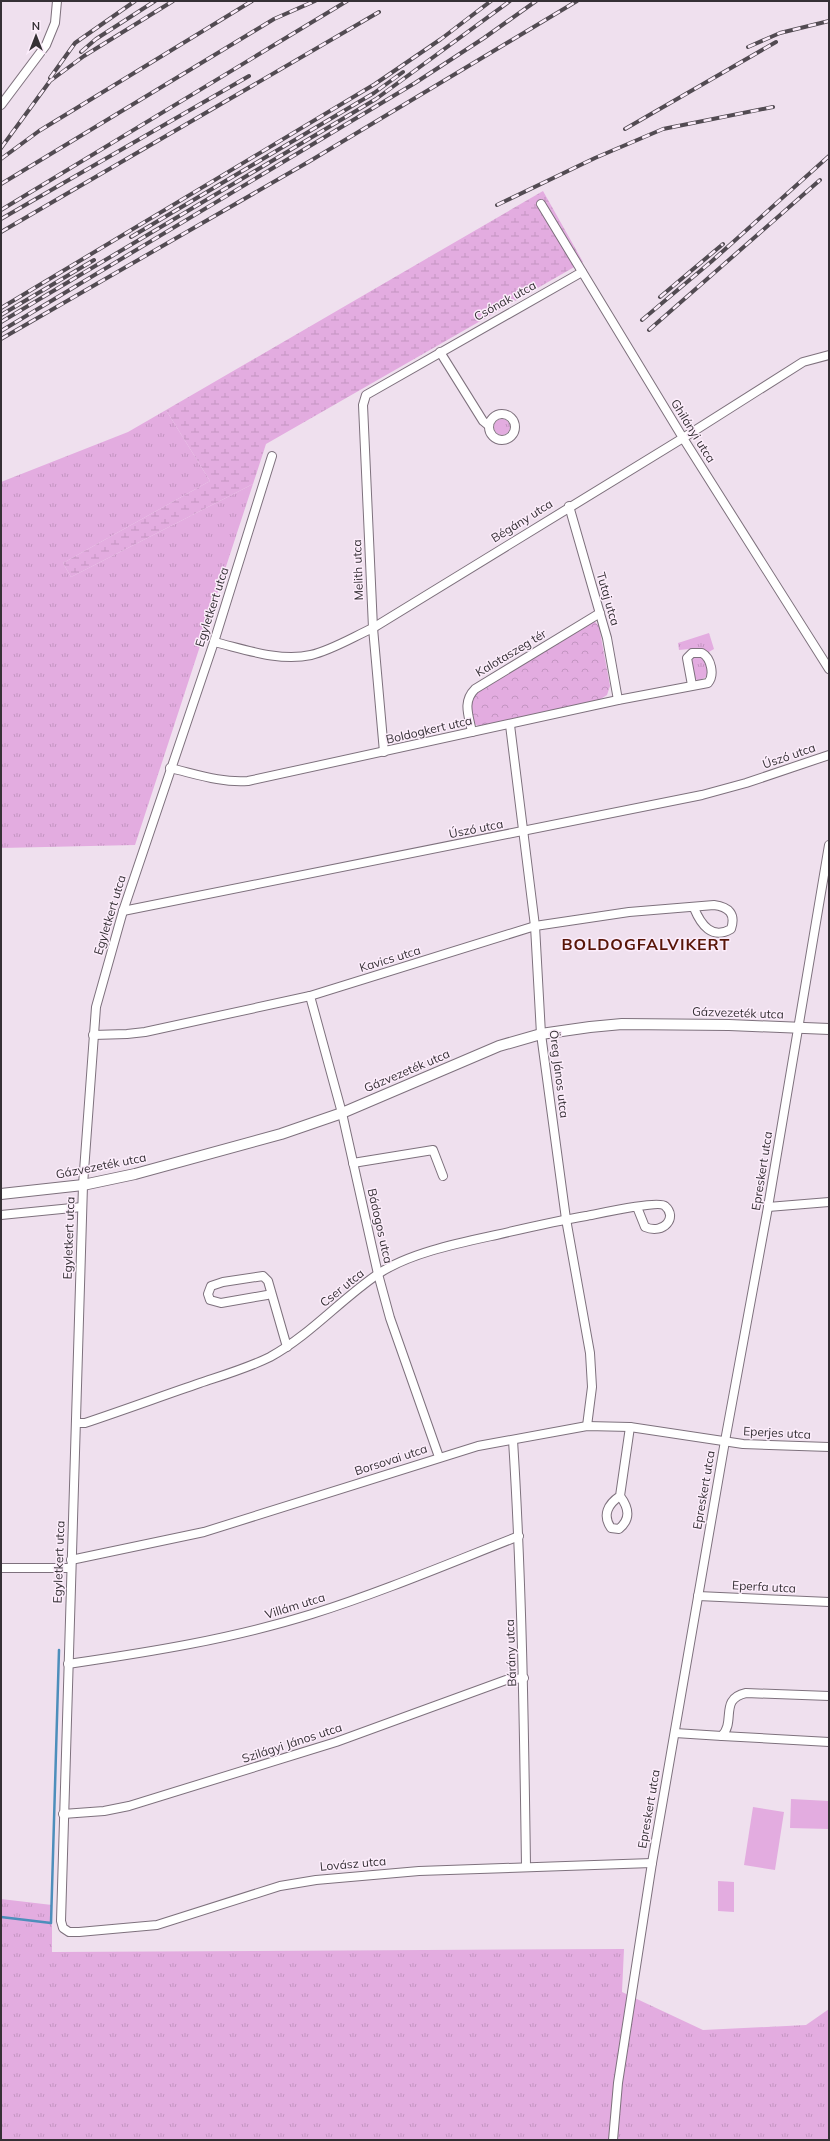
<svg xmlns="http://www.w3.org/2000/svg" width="830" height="2141" font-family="Mulish,sans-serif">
  <defs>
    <pattern id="grass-tufts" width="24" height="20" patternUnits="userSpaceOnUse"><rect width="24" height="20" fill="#e3ace0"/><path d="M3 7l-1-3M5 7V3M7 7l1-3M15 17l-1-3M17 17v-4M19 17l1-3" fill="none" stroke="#c394c1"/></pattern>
    <pattern id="wetland-marsh" width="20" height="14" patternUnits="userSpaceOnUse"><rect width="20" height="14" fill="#e3ace0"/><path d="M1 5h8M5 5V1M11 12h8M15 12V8" fill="none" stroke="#c394c1"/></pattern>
    <pattern id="park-crowns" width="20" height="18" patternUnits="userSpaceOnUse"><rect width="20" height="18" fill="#e3ace0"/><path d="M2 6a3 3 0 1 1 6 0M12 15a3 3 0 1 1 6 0" fill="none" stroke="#c394c1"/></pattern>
  </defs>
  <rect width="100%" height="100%" fill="#efe0ee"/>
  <g fill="url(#grass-tufts)">
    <polygon points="166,410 210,481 63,563 71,577 253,484 135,845 1,848 1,482 128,432"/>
    <circle cx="502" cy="427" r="8"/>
    <polygon points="709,633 714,649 707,653 699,648 679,650 678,643"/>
    <path d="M 699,656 C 707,660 709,669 706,677 L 698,681 C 692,677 690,664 693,658 Z"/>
    <polygon points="1,1899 52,1905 52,1952 624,1949 622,1992 703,2030 806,2025 829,2009 829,2140 1,2140"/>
  </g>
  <polygon fill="url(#wetland-marsh)" points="543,191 583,262 266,444 253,484 71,577 63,563 210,481 166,410"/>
  <polygon fill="url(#park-crowns)" points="593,620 599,626 610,686 607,695 599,700 482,727 474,724 469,707 477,691"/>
  <g fill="#e3ace0">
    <polygon points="791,1799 829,1801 829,1829 790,1828"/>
    <polygon points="753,1807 784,1812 775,1870 744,1865"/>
    <polygon points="718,1881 734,1882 734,1912 718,1911"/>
  </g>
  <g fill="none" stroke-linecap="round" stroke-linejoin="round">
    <polyline stroke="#4d8ebb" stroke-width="2.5" points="1,1917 51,1923 59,1650"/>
    <defs>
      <g id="minor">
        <polyline points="1,105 46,45 55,23 57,1"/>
        <polyline points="541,204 683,438 829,669"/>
        <polyline points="440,352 483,421 489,426"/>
        <circle cx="502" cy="427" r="13"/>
        <polyline points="272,456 214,642 123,911 96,1007 83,1185 61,1921 63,1928 69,1932 79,1932 157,1925 280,1886 316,1880 419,1871 652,1863"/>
        <polyline points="569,506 607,638 618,700"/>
        <path d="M 214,642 C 244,649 279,662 311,655 C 332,650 353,637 373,628 L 683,438 L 803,362 L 829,355"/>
        <polyline points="510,725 535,926 541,1034 566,1219 590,1353 592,1387 587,1426"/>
        <path d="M 472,732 C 469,716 462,702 475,689 L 600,613"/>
        <polyline points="384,752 373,628 363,405 366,395 582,272"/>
        <path d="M 170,768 C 196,774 221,783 248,781 L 618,700 L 708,683 C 715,675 711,658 702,653 L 692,653 L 687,658 L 692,685"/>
        <polyline points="123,911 702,795 746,783 829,755"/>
        <polyline points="310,996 342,1113 378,1274 390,1318 439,1457"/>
        <path d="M 93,1035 L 127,1034 L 145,1032 L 310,996 L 535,926 L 629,912 L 714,905 C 729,907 736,914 731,929 C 712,940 701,925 694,908"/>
        <polyline points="353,1163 433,1150 443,1176"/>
        <polyline points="768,1207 829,1202"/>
        <polyline points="1,1215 82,1207"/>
        <polyline points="267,1295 221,1303 210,1300 208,1294 211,1286 223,1282 263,1276 268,1281 287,1347"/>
        <path d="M 76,1423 L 85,1423 C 124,1410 162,1396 200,1383 C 224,1375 248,1368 270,1357 C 310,1335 340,1300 378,1274 C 409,1253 459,1243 496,1235 C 526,1228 556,1221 586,1216 C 597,1214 659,1200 665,1206 C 678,1217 664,1235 645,1227 L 637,1207"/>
        <path d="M 513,1440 C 522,1582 524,1724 526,1866"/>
        <path d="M 620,1496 C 608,1504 602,1515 611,1528 L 619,1529 C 631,1519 629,1508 620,1496 L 630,1427"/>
        <polyline points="71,1560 204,1532 478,1446 587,1426 630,1427 743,1444 829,1447"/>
        <polyline points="1,1568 70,1568"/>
        <polyline points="698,1596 829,1602"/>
        <path d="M 68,1664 C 150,1652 232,1639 312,1614 C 382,1592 450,1563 519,1536"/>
        <path d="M 675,1733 L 722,1736 C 736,1721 719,1699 746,1693 L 829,1696"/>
        <polyline points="722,1736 829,1742"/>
        <polyline points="63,1814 104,1811 129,1806 336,1742 506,1680 524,1678"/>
        <polyline points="613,2140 618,2083 652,1863 725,1441 768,1207 829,845"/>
      </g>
      <polyline id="tertiary" points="1,1194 83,1185 135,1174 281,1134 342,1113 499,1046 541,1034 590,1027 622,1024 729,1025 829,1029"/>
    </defs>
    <use href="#minor" stroke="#7e717d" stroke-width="10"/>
    <use href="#tertiary" stroke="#7e717d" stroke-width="12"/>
    <use href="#minor" stroke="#fff" stroke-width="8"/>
    <use href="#tertiary" stroke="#fff" stroke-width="10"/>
    <defs>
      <g id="rail">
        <polyline points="748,47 780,33 829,21"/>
        <polyline points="81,52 96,39 155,1"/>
        <polyline points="50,78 75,43 135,1"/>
        <polyline points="625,129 776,42"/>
        <polyline points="1,148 50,81 84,56 173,1"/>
        <polyline points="1,159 39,131 252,1"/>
        <polyline points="1,184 274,19 315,1"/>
        <polyline points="497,205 595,158 663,129 773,107"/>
        <polyline points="1,210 347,1"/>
        <polyline points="1,219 249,76"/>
        <polyline points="1,232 379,12"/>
        <polyline points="131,237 374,93 403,72"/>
        <polyline points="660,297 723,244"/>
        <polyline points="1,308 375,84 441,39 491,1"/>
        <polyline points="1,315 94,260"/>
        <polyline points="642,320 712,261 829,156"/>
        <polyline points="1,322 376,99 510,1"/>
        <polyline points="649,330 820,180"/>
        <polyline points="1,331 415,83 484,38 536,1"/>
        <polyline points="1,339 310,161 577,1"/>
      </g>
    </defs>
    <use href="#rail" stroke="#524b52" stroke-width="4"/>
    <use href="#rail" stroke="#fcedfb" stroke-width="2.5" stroke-dasharray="8" stroke-linecap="butt"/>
  </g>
  <g text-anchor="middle" stroke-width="3" stroke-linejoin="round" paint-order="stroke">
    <g font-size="12" fill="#353035" stroke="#fcedfb">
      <text transform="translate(505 301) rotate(-29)" y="4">Csónak utca</text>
      <text transform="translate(693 431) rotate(58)" y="4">Ghilányi utca</text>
      <text transform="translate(522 521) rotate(-32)" y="4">Bégány utca</text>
      <text transform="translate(358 570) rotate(-92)" y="4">Melith utca</text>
      <text transform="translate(608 599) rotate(74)" y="4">Tutaj utca</text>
      <text transform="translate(212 607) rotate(-72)" y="4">Egyletkert utca</text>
      <text transform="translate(511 653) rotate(-31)" y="4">Kalotaszeg tér</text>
      <text transform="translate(429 730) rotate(-13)" y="4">Boldogkert utca</text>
      <text transform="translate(789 756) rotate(-19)" y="4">Úszó utca</text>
      <text transform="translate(476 829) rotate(-11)" y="4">Úszó utca</text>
      <text transform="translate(110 915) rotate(-73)" y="4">Egyletkert utca</text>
      <text transform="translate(390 959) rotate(-17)" y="4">Kavics utca</text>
      <text transform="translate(738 1013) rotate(2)" y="4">Gázvezeték utca</text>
      <text transform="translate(407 1071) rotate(-23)" y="4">Gázvezeték utca</text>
      <text transform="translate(559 1074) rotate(83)" y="4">Öreg János utca</text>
      <text transform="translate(101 1166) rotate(-11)" y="4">Gázvezeték utca</text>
      <text transform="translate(762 1171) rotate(-81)" y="4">Epreskert utca</text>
      <text transform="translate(380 1226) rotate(77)" y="4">Bádogos utca</text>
      <text transform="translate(69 1238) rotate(-88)" y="4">Egyletkert utca</text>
      <text transform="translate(342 1288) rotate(-39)" y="4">Cser utca</text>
      <text transform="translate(777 1433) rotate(3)" y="4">Eperjes utca</text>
      <text transform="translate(391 1460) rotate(-18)" y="4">Borsovai utca</text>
      <text transform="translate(704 1490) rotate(-80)" y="4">Epreskert utca</text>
      <text transform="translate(59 1562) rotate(-88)" y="4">Egyletkert utca</text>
      <text transform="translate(764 1587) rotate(3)" y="4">Eperfa utca</text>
      <text transform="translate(295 1606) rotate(-17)" y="4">Villám utca</text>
      <text transform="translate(511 1653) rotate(-92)" y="4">Bárány utca</text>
      <text transform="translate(292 1743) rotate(-18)" y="4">Szilágyi János utca</text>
      <text transform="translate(649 1809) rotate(-80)" y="4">Epreskert utca</text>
      <text transform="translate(353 1864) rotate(-5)" y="4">Lovász utca</text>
    </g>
    <g font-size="16" font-weight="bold" letter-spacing="1" fill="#581507" stroke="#fcedfb">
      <text x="646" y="950">BOLDOGFALVIKERT</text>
    </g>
  </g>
  <rect width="830" height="2141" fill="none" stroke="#353035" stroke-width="4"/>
  <g transform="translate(36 36)" stroke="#fcedfb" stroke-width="3" paint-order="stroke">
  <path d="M0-3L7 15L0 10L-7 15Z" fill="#353035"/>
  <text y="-6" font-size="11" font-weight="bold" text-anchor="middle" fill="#353035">N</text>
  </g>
</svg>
